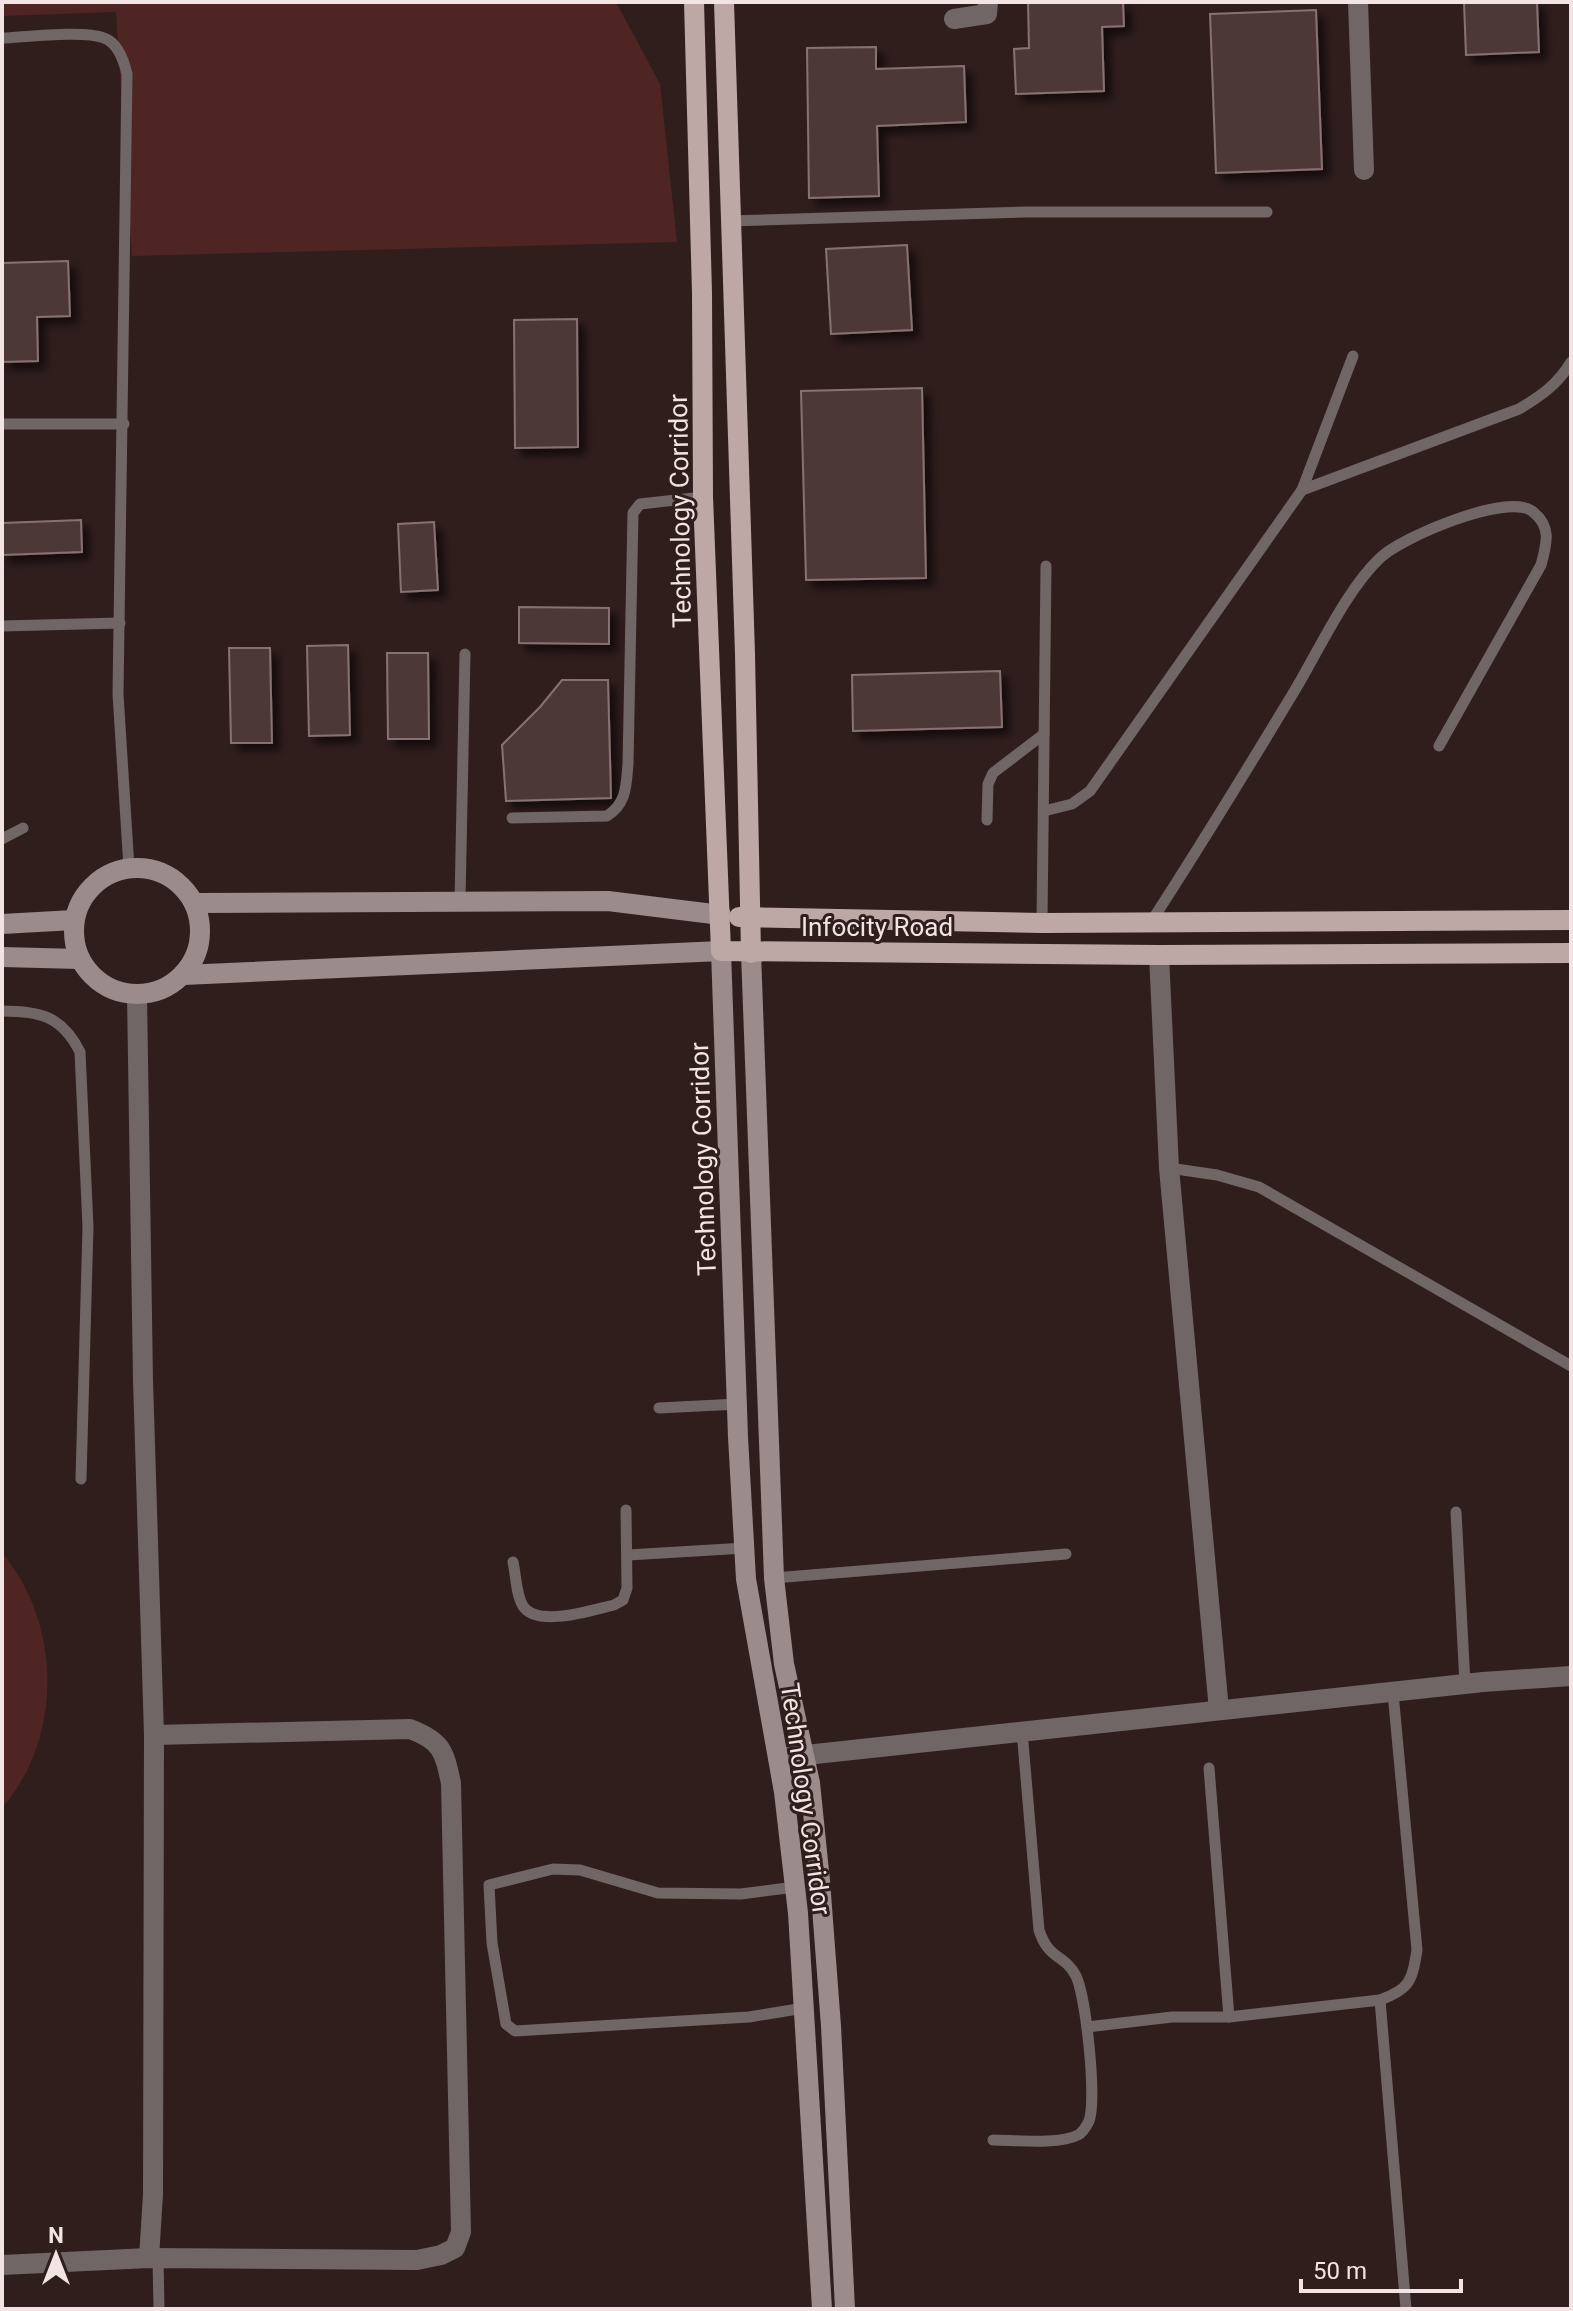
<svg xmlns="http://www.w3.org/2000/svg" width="1573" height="2311" font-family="Roboto,sans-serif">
  <defs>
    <filter id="shadow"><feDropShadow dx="7" dy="7" stdDeviation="4" flood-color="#0009"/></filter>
  </defs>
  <rect width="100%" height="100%" fill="#301e1d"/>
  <g fill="#4e2523">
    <polygon points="2,2 616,2 660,84 677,242 132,256 116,12 2,16"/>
    <path d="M 2,1553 C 62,1624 63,1738 2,1808 Z"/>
  </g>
  <g fill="#4e3938" stroke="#88726f" stroke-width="2" filter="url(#shadow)">
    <polygon points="1028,2 1123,2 1124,26 1102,27 1104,91 1016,94 1014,49 1029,48"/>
    <polygon points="1464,2 1537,2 1539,52 1466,55"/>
    <polygon points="1316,10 1322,169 1216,173 1210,14"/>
    <polygon points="876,47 876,69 964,66 966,122 877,126 879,196 809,198 807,48"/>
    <polygon points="907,245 912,330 831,334 826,249"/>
    <polygon points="68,261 70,316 37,317 38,361 2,362 2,263"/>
    <polygon points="577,319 578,447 515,448 514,320"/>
    <polygon points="922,388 926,578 806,580 801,391"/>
    <polygon points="81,520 82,552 2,555 2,523"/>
    <polygon points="434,522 438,590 401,592 398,524"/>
    <polygon points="519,607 609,608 609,644 519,643"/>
    <polygon points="348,645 350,735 309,736 307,646"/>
    <polygon points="229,648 270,648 272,743 231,743"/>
    <polygon points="387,653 428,653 429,739 388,739"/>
    <polygon points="1000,671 1002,727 853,731 852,675"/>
    <polygon points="562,680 608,680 611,798 506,801 502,745 540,707"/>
  </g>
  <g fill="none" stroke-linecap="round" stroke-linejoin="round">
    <g stroke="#706665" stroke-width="11">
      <path d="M 2,38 C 26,37 84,30 104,38 C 118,43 124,61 127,74 L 118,694 L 129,868"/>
      <polyline points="730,221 1025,212 1267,212"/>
      <polyline points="2,424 124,424"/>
      <polyline points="1302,490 1353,356"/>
      <polyline points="2,626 120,623"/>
      <path d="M 1044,811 L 1072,804 L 1090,791 L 1302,490 L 1519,409 C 1541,396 1558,384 1571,362"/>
      <path d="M 512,818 L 607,816 C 627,803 626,786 628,764 L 633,513 L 640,504 L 703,497"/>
      <polyline points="987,820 988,784 993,773 1044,734"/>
      <polyline points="2,839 23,828"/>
      <polyline points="460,901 465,654"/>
      <path d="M 1151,922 C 1201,845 1248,768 1295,690 C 1319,650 1347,589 1380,558 C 1402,537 1506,493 1532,511 C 1552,526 1547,543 1541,565 L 1439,746"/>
      <polyline points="1042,923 1046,566"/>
      <path d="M 2,1011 C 40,1011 62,1016 80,1052 L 88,1227 L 81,1479"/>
      <polyline points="1169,1168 1217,1175 1259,1187 1571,1366"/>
      <polyline points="659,1408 738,1404"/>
      <polyline points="1456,1512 1465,1684"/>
      <polyline points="628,1555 745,1548"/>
      <path d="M 513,1562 C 516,1575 516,1595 523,1606 C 537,1628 592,1610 614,1605 L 623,1600 L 627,1588 L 626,1510"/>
      <polyline points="774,1578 1066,1554"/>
      <polyline points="1209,1768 1229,2017"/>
      <polyline points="795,1887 741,1894 658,1893 580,1870 553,1869 489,1885 492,1943 506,2024 515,2031 749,2017 804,2008"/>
      <polyline points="1380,2000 1406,2309"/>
      <path d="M 1087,2027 L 1172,2017 L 1229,2017 L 1380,2000 C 1410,1989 1412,1981 1417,1950 L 1393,1693"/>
      <path d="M 993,2140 C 1014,2140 1059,2145 1078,2135 C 1082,2133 1087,2125 1089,2121 C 1097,2099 1086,1997 1076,1976 C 1064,1953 1049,1961 1039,1930 L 1022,1731"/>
      <polyline points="158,2258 159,2309"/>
    </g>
    <g stroke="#706665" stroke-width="20">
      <polyline points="1358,2 1364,170"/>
      <polyline points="954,19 987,14 988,2"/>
      <polyline points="1159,955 1169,1168 1219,1710"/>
      <polyline points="137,995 143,1380 154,1735 153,2194 149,2258"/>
      <polyline points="778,1758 1483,1682 1571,1676"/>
      <path d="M 2,2265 L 149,2258 L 417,2260 L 441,2255 L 455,2248 L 461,2232 L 451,1783 C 444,1751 442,1741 410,1729 L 154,1735"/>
    </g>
    <g stroke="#9b8b8a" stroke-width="20">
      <circle cx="137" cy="931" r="63"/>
      <polyline points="194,903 608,901 721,915"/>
      <polyline points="2,924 74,920"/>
      <polyline points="751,953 774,1578 784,1664 810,1783 820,1881 831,2026 845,2309"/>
      <polyline points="2,957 79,959"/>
      <polyline points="183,975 721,951 738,1437 746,1579 784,1792 798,1913 822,2309"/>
    </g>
    <g stroke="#bda8a6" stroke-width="20">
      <polyline points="694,2 702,293 703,497 721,951 1159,955 1571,953"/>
      <polyline points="724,2 745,654 751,953"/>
      <polyline points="739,917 1042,923 1571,920"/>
    </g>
  </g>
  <g text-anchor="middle" stroke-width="6" stroke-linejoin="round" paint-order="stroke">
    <g font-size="26" fill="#f1e4e2" stroke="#301e1d">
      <text transform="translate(680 511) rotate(-91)" y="9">Technology Corridor</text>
      <text x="877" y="936">Infocity Road</text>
      <text transform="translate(703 1159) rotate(-92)" y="9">Technology Corridor</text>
      <text transform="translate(806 1799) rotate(82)" y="9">Technology Corridor</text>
    </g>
  </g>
  <rect width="1573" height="2311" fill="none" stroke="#f1e4e2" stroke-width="8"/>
  <g transform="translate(56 2255)" stroke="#301e1d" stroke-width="6" paint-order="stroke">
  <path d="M0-6L14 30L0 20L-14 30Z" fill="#f1e4e2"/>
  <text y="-12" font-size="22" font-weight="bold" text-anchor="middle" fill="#f1e4e2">N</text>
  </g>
  <path d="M1301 2279v12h160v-12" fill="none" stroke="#f1e4e2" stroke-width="4"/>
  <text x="1313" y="2279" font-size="24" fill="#f1e4e2" stroke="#301e1d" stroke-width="6" paint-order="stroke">50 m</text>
</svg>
